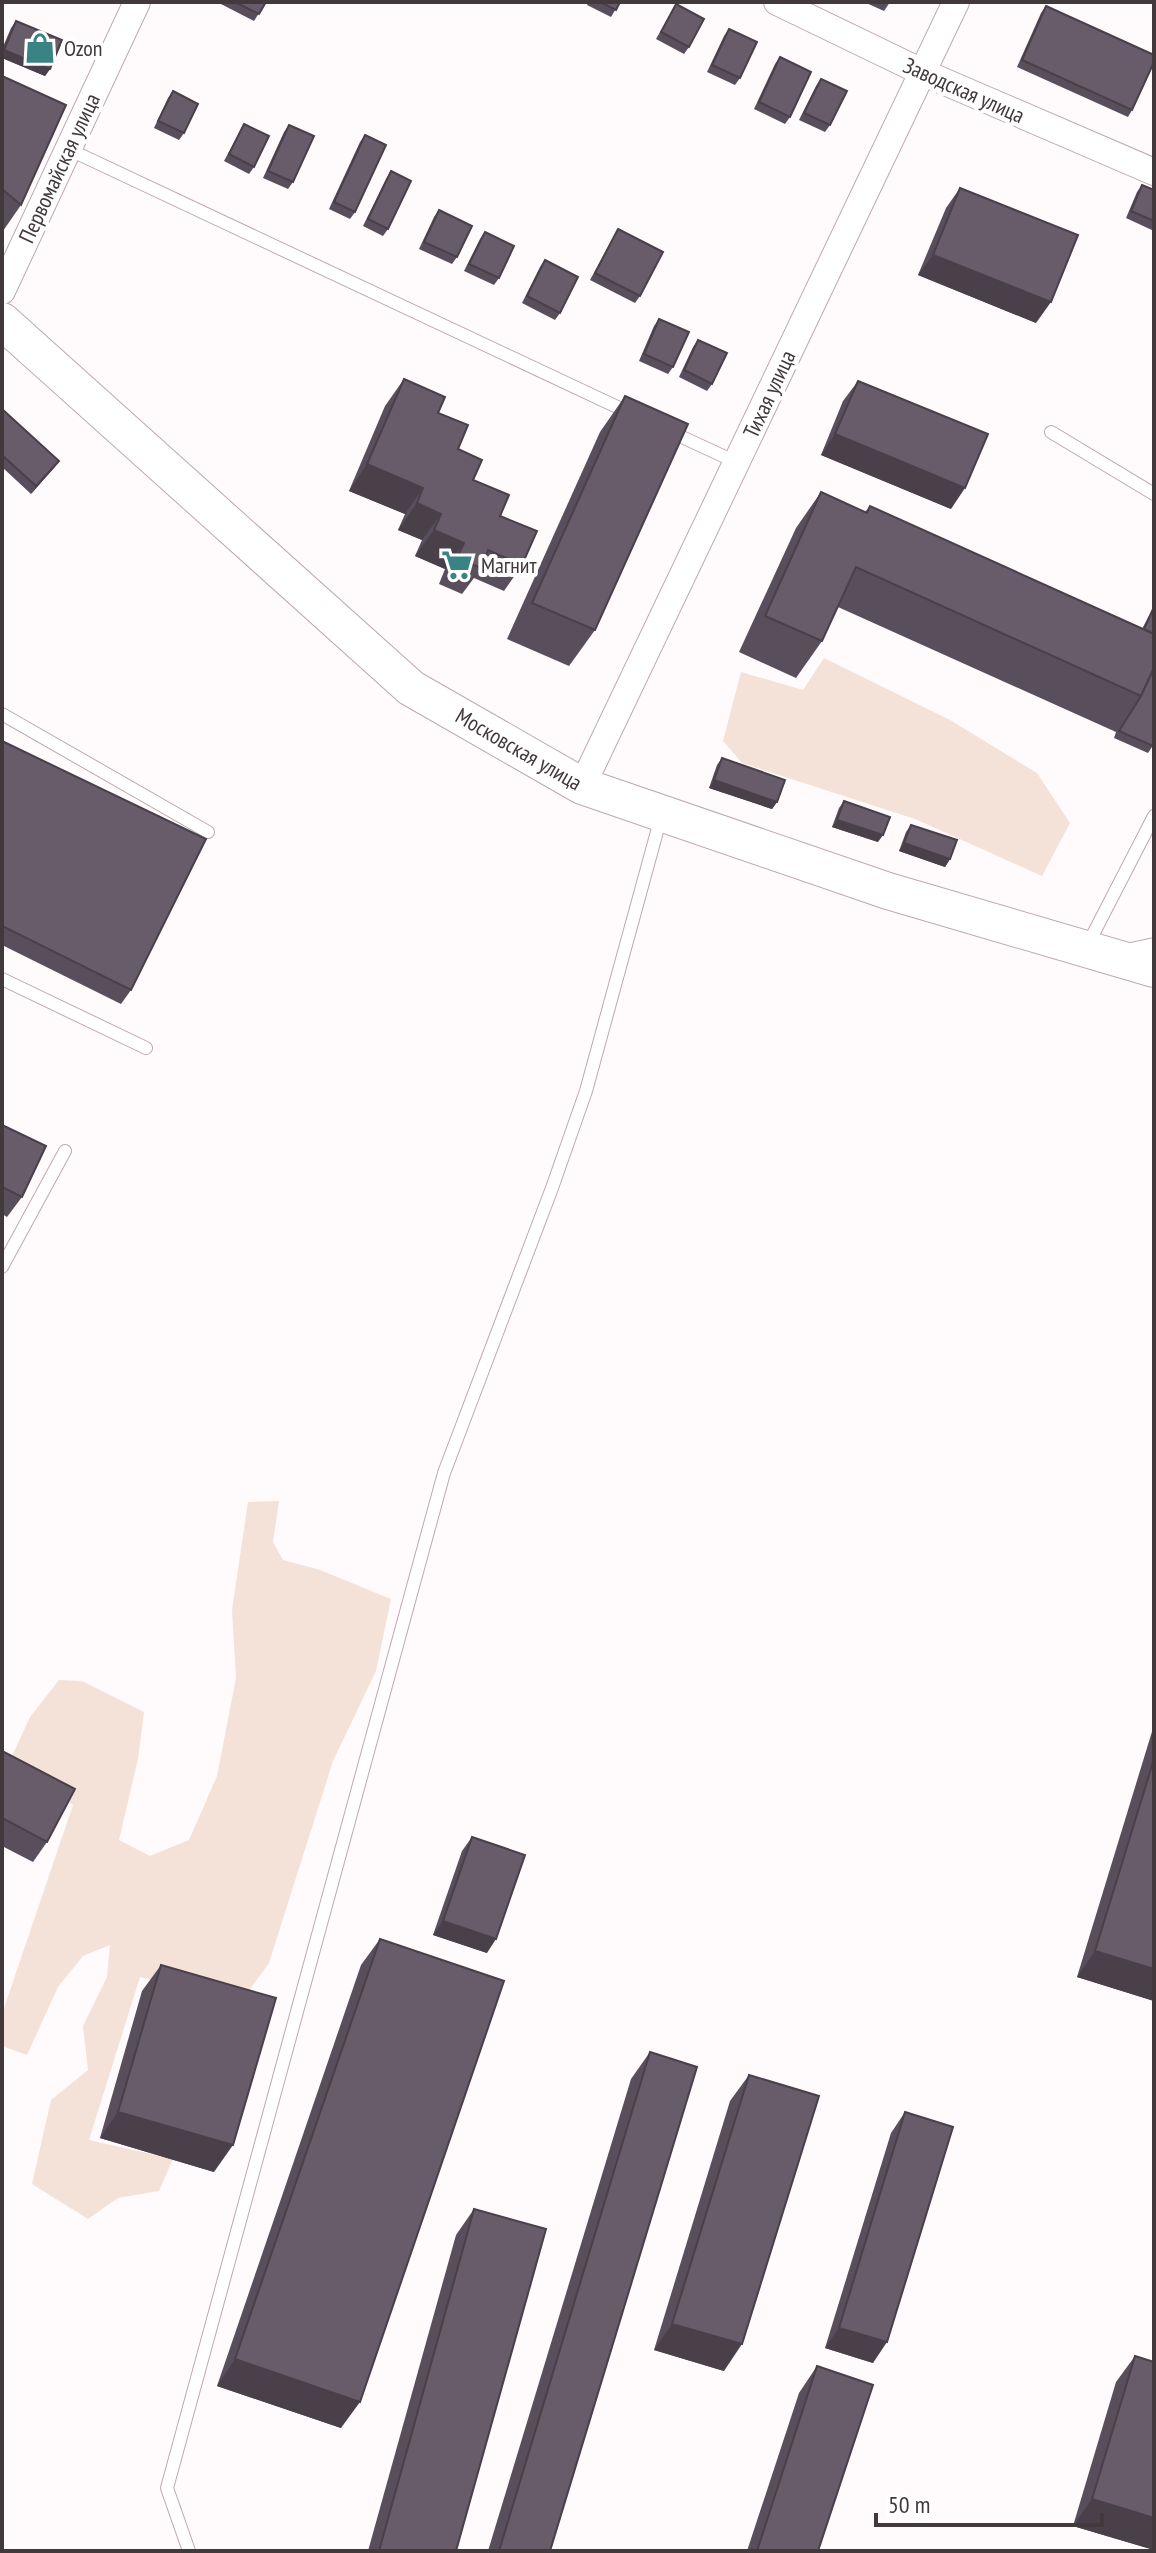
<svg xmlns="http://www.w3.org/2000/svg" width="1156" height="2553" font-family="'PT Sans Narrow',sans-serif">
  <rect width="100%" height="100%" fill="#fffafc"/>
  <g fill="#f4e2d8">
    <polygon points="824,658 950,720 1037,773 1070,823 1042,876 915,819 742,763 723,741 741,672 803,690"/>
    <polygon points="279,1501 273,1542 283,1560 320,1570 391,1599 376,1671 333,1761 269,1963 242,2000 207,1995 140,1977 89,2140 173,2159 159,2191 118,2198 88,2219 32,2184 51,2100 88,2070 83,2026 107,1977 110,1945 83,1956 58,1987 27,2055 2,2046 2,2014 73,1805 12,1756 30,1717 59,1680 82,1681 144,1712 138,1759 119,1840 150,1856 189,1840 217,1776 236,1678 232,1610 248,1502"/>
  </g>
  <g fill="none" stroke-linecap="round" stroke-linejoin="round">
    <defs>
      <g id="lane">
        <polyline points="68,149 630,413"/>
        <polyline points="669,431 736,462"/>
        <polyline points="1051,432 1154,494"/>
        <polyline points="2,714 208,832"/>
        <polyline points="1087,946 1154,816"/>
        <polyline points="1126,950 1154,944"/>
        <polyline points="2,979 146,1048"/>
        <polyline points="2,1267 65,1151"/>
        <polyline points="189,2551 167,2488 444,1473 552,1188 586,1091 661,817"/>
      </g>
      <g id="street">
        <polyline points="777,2 922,72 1154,172"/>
        <polyline points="2,291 137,2"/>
        <polyline points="582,786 956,2"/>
      </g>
      <polyline id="secondary" points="2,321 411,688 582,786 888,891 1154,969"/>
    </defs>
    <use href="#lane" stroke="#bea8b1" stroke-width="14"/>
    <use href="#street" stroke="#bea8b1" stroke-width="28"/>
    <use href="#secondary" stroke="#bea8b1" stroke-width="38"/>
    <use href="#lane" stroke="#fff" stroke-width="12"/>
    <use href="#street" stroke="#fff" stroke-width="26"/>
    <use href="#secondary" stroke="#fff" stroke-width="36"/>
  </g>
  <g fill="#594e5b">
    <polygon points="217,2 266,2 254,21"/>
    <polygon points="588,2 620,2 611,17 587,5"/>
    <polygon points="864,2 890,2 884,11"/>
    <polygon points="676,4 689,47 684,54 656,39"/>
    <polygon points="1046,6 1132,110 1128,117 1017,67 1041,13"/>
    <polygon points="16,21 50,69 45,76 2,58 2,49 11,28"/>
    <polygon points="729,29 740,78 735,85 707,72 724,36"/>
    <polygon points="780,57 790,117 785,124 754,109 775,64"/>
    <polygon points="2,76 21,205 3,231 2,231"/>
    <polygon points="821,79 830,125 825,132 799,120 816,86"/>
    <polygon points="173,91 184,133 179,140 154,128 168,98"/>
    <polygon points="244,124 254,167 249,174 224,161"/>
    <polygon points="289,125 293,182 288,189 263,178 284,132"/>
    <polygon points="365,135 355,212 350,219 329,209 360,142"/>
    <polygon points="391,171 388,229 383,236 363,226 386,179"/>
    <polygon points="1142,185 1154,190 1154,231 1126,218 1137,192"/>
    <polygon points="960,188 1036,323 918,275 946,208"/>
    <polygon points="439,210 457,257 452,264 419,249 434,217"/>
    <polygon points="618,229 640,296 635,303 590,280"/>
    <polygon points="485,232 499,278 494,285 464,271 480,239"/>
    <polygon points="545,260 560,313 555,320 522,303 540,267"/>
    <polygon points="659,319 673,367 668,374 639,361 654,326"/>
    <polygon points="698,340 712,384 707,391 679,377 693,347"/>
    <polygon points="404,379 438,413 473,480 500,516 522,565 504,591 474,578 462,594 439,584 445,569 415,556 422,540 398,530 405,514 349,491 385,406"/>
    <polygon points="858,381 951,509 821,455 843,401"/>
    <polygon points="625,396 595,630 569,666 507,639 600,432"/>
    <polygon points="2,409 59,461 31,494 2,467"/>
    <polygon points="821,492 865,512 870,506 1142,629 1154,606 1154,744 1148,753 1114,738 1116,732 838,607 822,641 796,678 739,652 796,528"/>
    <polygon points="2,741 131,990 121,1004 2,945"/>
    <polygon points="722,758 777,802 772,809 709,788 717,765"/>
    <polygon points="844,801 878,842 832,827 839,808"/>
    <polygon points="911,825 950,859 945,867 899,851 906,832"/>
    <polygon points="2,1125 22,1197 7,1217 2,1214"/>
    <polygon points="1154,1725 1154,2001 1077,1977"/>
    <polygon points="2,1751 47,1842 33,1862 2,1846"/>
    <polygon points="472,1837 487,1953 433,1935 462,1851"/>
    <polygon points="380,1939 341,2428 217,2386 361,1965"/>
    <polygon points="161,1965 214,2172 100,2138 142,1991"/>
    <polygon points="650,2052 550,2551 488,2551 631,2079"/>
    <polygon points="749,2075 724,2371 654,2350 730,2101"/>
    <polygon points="905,2112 873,2363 825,2348 891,2133"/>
    <polygon points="474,2209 456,2551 368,2551 456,2235"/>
    <polygon points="1135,2356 1154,2550 1073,2526 1116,2382"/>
    <polygon points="817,2366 818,2551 747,2551 799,2393"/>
  </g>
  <g fill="#49404a">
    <polygon points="4,50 50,69 45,76 2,58 2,52"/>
    <polygon points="933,255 1051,302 1036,323 918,275"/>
    <polygon points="835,434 965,488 951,509 821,455"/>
    <polygon points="59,461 54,468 31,494 36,486"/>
    <polygon points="367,464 423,488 405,514 349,491"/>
    <polygon points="417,503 441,514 422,540 398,530"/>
    <polygon points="434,530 464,543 445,569 415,556"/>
    <polygon points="714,780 777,802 772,809 709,788"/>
    <polygon points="837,820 883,835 878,842 832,827"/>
    <polygon points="904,843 950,859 945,867 899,851"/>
    <polygon points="443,1921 496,1939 487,1953 433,1935"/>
    <polygon points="1095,1951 1154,1969 1154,2001 1077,1977"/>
    <polygon points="118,2112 233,2145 214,2172 100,2138"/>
    <polygon points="672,2324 742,2344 724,2371 654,2350"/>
    <polygon points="839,2328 887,2342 873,2363 825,2348"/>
    <polygon points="235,2359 360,2402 341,2428 217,2386"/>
    <polygon points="1092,2499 1154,2518 1154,2550 1073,2526"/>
  </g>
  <g fill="#685b6a" stroke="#49404a" stroke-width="2">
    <polygon points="235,2 266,2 259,14"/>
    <polygon points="600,2 620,2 616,10"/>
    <polygon points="676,4 704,19 689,47 661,32"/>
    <polygon points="1046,6 1154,55 1154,62 1132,110 1022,60"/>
    <polygon points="16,21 62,40 50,69 4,50"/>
    <polygon points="729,29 757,42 740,78 712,65"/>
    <polygon points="780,57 811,72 790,117 759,102"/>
    <polygon points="2,76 66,105 21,205 2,189"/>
    <polygon points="821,79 847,91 830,125 804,113"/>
    <polygon points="173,91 198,104 184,133 158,121"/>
    <polygon points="244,124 269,136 254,167 229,154"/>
    <polygon points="289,125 314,136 293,182 268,171"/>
    <polygon points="365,135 386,145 355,212 334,202"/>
    <polygon points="391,171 411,181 388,229 368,219"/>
    <polygon points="1142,185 1154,190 1154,221 1131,211"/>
    <polygon points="960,188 1078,235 1051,302 933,255"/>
    <polygon points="439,210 472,226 457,257 424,242"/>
    <polygon points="618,229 663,252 640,296 595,273"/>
    <polygon points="485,232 514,246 499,278 469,264"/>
    <polygon points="545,260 578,277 560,313 527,296"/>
    <polygon points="659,319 689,332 673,367 644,354"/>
    <polygon points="698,340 727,353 712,384 684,370"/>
    <polygon points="404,379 445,397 438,413 468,425 458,449 482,460 473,480 509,495 500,516 537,531 522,565 488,550 481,568 457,558 464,543 434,530 441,514 417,503 423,488 367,464"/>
    <polygon points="858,381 988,434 965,488 835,434"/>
    <polygon points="625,396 688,424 595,630 532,603"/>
    <polygon points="2,409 59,461 36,486 2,455"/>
    <polygon points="821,492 867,513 870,506 1154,634 1154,668 1141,696 856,567 822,641 765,616"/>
    <polygon points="1154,607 1154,634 1144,629"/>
    <polygon points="1154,668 1154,744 1153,746 1119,731 1141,696"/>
    <polygon points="2,741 206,839 131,990 2,926"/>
    <polygon points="722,758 785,780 777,802 714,780"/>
    <polygon points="844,801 890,817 883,835 837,820"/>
    <polygon points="911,825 957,840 950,859 904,843"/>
    <polygon points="2,1125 46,1146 22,1197 2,1187"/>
    <polygon points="2,1751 75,1789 47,1842 2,1818"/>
    <polygon points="1154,1759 1154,1969 1095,1951"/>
    <polygon points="472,1837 525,1855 496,1939 443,1921"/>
    <polygon points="380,1939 504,1981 360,2402 235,2359"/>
    <polygon points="161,1965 276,1998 233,2145 118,2112"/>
    <polygon points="650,2052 697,2067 550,2551 499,2551"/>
    <polygon points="749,2075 819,2096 742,2344 672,2324"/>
    <polygon points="905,2112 953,2127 887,2342 839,2328"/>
    <polygon points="474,2209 546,2229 456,2551 379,2551"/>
    <polygon points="1135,2356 1154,2362 1154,2518 1092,2499"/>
    <polygon points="817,2366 873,2385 818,2551 757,2551"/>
  </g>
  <defs>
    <symbol id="shop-bare" viewBox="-9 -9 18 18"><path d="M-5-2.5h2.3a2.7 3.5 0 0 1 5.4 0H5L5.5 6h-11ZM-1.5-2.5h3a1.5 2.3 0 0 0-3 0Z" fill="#3a8384" stroke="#fff" stroke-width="2.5" paint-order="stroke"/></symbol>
    <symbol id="supermarket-bare" viewBox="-9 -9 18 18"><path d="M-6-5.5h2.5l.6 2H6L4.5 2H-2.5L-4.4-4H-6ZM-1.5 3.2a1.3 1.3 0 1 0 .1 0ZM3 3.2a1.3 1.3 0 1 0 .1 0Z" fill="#3a8384" stroke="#fff" stroke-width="2.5" paint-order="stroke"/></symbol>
  </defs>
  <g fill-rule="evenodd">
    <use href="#shop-bare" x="18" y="26" width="44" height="44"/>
    <use href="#supermarket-bare" x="435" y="543" width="44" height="44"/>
  </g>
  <g text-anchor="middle" stroke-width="8" stroke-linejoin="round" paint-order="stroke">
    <g font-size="22" fill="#42393d" stroke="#fff" text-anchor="start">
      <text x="64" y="56">Ozon</text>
      <text x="481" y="573">Магнит</text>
    </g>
    <g font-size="22" fill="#42393d" stroke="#fff">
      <text transform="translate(964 90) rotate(24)" y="8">Заводская улица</text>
      <text transform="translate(59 168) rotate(-65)" y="8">Первомайская улица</text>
      <text transform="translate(769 394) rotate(-65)" y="8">Тихая улица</text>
      <text transform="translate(519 749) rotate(30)" y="8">Московская улица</text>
    </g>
  </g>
  <rect width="1156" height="2553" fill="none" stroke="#42393d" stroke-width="8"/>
  <path d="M876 2513v12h226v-12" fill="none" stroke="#42393d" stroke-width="4"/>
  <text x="888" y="2513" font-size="24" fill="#42393d" stroke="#ffffff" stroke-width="6" paint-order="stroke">50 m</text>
</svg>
